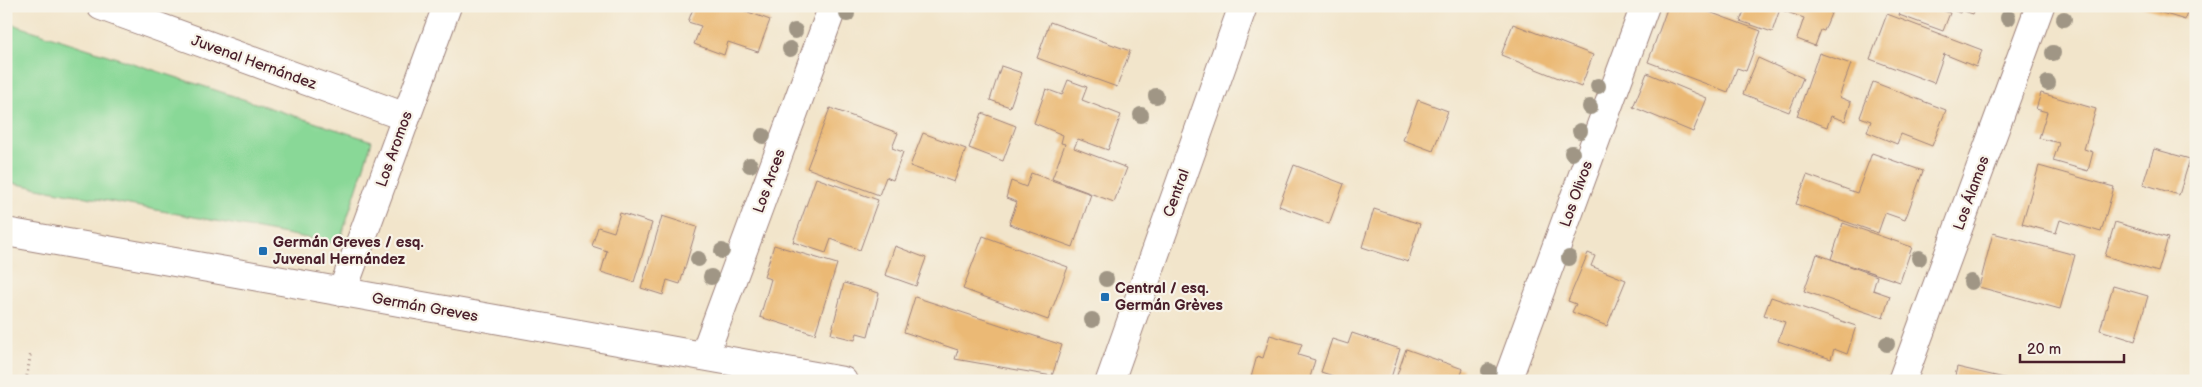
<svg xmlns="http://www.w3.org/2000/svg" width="2202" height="387" font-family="'Balsamiq Sans',sans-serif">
  <rect width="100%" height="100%" fill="#f7f3e8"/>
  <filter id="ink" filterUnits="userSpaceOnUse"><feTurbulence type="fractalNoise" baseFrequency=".02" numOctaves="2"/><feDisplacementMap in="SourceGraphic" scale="10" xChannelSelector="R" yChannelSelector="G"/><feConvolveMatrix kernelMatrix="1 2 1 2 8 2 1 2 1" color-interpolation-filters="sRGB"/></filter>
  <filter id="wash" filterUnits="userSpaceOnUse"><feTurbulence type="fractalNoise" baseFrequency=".0096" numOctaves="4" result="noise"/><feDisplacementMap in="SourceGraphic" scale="20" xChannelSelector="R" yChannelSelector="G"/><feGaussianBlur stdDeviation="1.12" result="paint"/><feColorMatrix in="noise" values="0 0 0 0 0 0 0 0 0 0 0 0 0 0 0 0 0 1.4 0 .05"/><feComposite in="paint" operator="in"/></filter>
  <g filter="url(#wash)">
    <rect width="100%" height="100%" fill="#f2e5cb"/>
    <polygon fill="#89d897" stroke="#6a7c61" points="6,22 372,141 339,244 6,182"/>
    <g id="blocks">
      <g fill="#ebb975">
        <polygon points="694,6 732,6 770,20 758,52 728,42 724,55 694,44 701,26 688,22"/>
        <polygon points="1668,6 1693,6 1761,31 1746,71 1737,68 1728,92 1648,62"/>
        <polygon points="1737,6 1781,6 1772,32 1740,21 1745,9"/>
        <polygon points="1786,6 1834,6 1824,31 1821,30 1815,46 1797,39 1804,18 1784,11"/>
        <polygon points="1902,6 1931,6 1950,13 1943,31 1899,15"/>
        <polygon points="1943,6 1976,6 1973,14 1961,10 1960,13"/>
        <polygon points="2139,6 2188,6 2185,20"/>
        <polygon points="1887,14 1982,50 1976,67 1944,54 1934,83 1870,59"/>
        <polygon points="1050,22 1130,51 1117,87 1037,58"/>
        <polygon points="1513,24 1593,55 1581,87 1501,55"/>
        <polygon points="1819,53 1851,64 1839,97 1851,102 1845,121 1831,116 1827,127 1797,116"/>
        <polygon points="1758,58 1803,78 1789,112 1743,94"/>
        <polygon points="1001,66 1022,73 1010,107 990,100"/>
        <polygon points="1647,73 1707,98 1693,132 1633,107"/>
        <polygon points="1068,80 1087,87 1082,100 1121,115 1108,150 1078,139 1074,148 1127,168 1114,202 1052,179 1065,144 1061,143 1063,135 1034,123 1046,89 1062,95"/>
        <polygon points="1873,82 1946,110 1932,146 1901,134 1897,144 1867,132 1871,121 1860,117"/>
        <polygon points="2041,93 2096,109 2084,149 2093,152 2088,171 2053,161 2059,143 2039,138 2047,112 2036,109"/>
        <polygon points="1418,100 1448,111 1433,151 1403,140"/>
        <polygon points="830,108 898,133 892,148 903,152 893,180 886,177 879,195 807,168"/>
        <polygon points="982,113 1016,126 1003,161 969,148"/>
        <polygon points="923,133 966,149 954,182 910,166"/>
        <polygon points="2154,149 2190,159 2179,195 2143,184"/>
        <polygon points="1872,153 1923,171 1905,220 1885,213 1878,233 1796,204 1807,175 1857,193"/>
        <polygon points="1294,165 1344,184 1329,224 1279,206"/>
        <polygon points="2039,166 2114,187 2101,232 2060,220 2056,233 2022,224"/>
        <polygon points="1031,173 1091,194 1073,247 1009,224 1017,202 1006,198 1011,181 1026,187"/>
        <polygon points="816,178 878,200 860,250 831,239 826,253 793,242"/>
        <polygon points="1374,209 1420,224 1408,262 1362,247"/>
        <polygon points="620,213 652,223 634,282 601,272 607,251 592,246 598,227 614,232"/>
        <polygon points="662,216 697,227 680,284 667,280 663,295 641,288"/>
        <polygon points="2115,222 2168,238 2158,272 2105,256"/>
        <polygon points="1843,223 1912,247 1900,282 1831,259"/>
        <polygon points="1993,233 2075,255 2060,309 1979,287"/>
        <polygon points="983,236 1068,267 1048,320 963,289"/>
        <polygon points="774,245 837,264 815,334 760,317 771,279 764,277"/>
        <polygon points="895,246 926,258 916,286 885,275"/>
        <polygon points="1588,253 1595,256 1591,266 1626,280 1607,326 1572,312 1576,304 1568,301"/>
        <polygon points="1817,254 1877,276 1873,290 1890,296 1883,318 1804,291"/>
        <polygon points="844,283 879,293 868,336 857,333 855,340 831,334"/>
        <polygon points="2113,286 2148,296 2135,341 2100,330"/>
        <polygon points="915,297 1062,345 1052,376 955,359 958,350 904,332"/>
        <polygon points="1771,297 1856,326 1847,354 1834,349 1831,359 1778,341 1785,322 1764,315"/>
        <polygon points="1352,333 1400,349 1390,381 1332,381 1333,376 1321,372 1332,339 1348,344"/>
        <polygon points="1270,335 1302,344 1298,355 1315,360 1309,381 1250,381 1257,356 1263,358"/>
        <polygon points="1406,349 1463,369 1459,381 1395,381"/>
        <polygon points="1957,367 2013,380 2013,381 1954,381"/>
      </g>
    </g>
  </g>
  <g filter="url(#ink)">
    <use href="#blocks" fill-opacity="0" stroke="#9e827b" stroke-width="1"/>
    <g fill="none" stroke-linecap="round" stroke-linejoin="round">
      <defs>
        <g id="minor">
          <polyline points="101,6 406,117"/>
          <polyline points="6,232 843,381"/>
          <polyline points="342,292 447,6"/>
          <polyline points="704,356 833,6"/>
          <polyline points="1110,381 1243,6"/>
          <polyline points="1507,381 1645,6"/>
          <polyline points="1902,381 2040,6"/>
        </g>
      </defs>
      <use href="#minor" stroke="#9e827b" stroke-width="30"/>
      <polyline stroke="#9e827b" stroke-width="3" stroke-dasharray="1 4" stroke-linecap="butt" points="26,381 31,352"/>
      <use href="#minor" stroke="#fff" stroke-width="28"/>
    </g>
    <g fill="#a09685">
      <circle cx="847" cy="14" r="8"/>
      <circle cx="2008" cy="18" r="8"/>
      <circle cx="2064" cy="19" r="8"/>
      <circle cx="795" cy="31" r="8"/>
      <circle cx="790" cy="49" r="8"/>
      <circle cx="2053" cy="53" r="8"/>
      <circle cx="2048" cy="83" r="8"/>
      <circle cx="1598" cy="86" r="8"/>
      <circle cx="1156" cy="96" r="8"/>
      <circle cx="1590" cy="107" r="8"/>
      <circle cx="1141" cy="115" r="8"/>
      <circle cx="1580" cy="131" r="8"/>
      <circle cx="763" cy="136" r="8"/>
      <circle cx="1572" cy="153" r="8"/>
      <circle cx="750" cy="165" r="8"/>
      <circle cx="722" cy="251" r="8"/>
      <circle cx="1569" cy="258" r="8"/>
      <circle cx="1919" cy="258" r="8"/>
      <circle cx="698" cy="259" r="8"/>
      <circle cx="711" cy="277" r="8"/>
      <circle cx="1106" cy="279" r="8"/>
      <circle cx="1971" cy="282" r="8"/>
      <circle cx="1092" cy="320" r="8"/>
      <circle cx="1887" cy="344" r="8"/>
      <circle cx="1489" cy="371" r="8"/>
    </g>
  </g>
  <g fill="#1f6fb2" stroke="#f7f3e8" stroke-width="2">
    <rect x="258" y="246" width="10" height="10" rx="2.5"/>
    <rect x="1100" y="292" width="10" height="10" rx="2.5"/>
  </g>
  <g text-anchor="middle" stroke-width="4.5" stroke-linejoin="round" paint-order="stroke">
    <g font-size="15" fill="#4a1f2b" stroke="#f7f3e8">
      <text transform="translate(254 62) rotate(20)" y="5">Juvenal Hernández</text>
      <text transform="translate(394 149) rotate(-70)" y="5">Los Aromos</text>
      <text transform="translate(769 181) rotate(-70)" y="5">Los Arces</text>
      <text transform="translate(1176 193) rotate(-70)" y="5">Central</text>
      <text transform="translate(1971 193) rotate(-70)" y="5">Los Álamos</text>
      <text transform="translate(1576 194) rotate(-70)" y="5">Los Olivos</text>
      <text transform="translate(425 307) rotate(10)" y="5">Germán Greves</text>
    </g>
    <g font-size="15" font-weight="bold" fill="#4a1f2b" stroke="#f7f3e8" text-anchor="start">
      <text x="273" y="247">Germán Greves / esq.<tspan x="273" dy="17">Juvenal Hernández</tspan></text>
      <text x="1115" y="293">Central / esq.<tspan x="1115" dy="17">Germán Grèves</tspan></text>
    </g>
  </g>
  <rect width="2202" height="387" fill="none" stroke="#f7f3e8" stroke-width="25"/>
  <path d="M2020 354v8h104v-8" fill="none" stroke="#4a1f2b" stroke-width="2.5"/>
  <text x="2027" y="354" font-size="15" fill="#4a1f2b" stroke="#f7f3e8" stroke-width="4" paint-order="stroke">20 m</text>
</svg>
